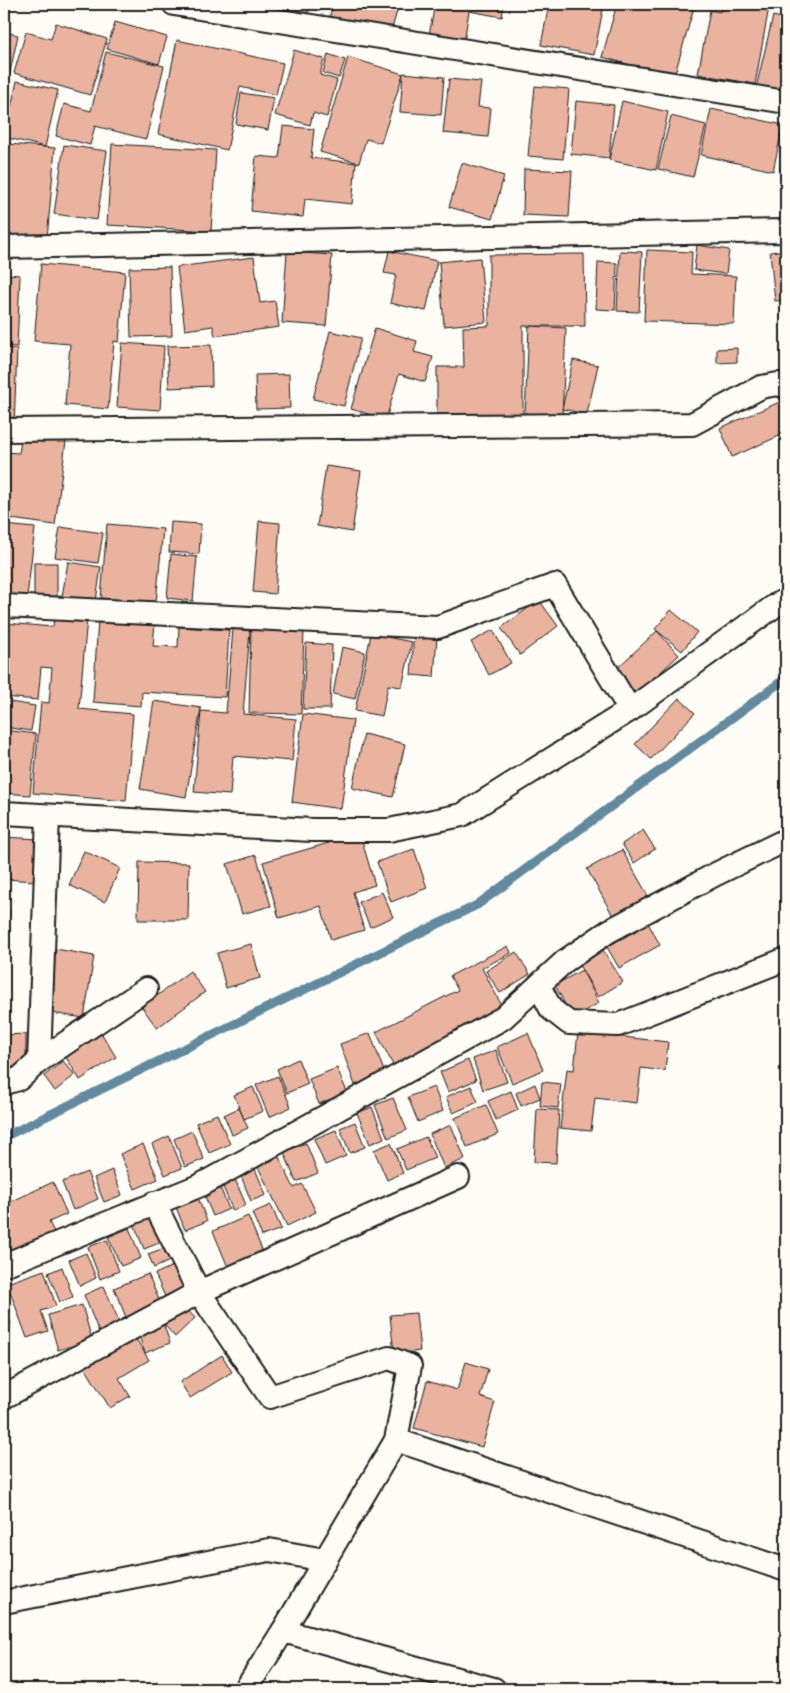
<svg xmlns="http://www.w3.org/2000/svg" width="790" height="1693" font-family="Delius,sans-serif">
  <rect width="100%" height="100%" fill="#fdfcf7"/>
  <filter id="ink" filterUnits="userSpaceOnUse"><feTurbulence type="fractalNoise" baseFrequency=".02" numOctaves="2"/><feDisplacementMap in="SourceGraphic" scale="10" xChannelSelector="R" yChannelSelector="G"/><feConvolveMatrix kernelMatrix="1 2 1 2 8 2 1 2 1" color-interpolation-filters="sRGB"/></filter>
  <g filter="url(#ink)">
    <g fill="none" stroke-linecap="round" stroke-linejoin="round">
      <polyline stroke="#62899d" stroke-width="9" points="4,1137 477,905 786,678"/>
    </g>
    <g fill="#e9b39f" stroke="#1c1c1c">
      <polygon points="276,4 310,4 306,23 274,16"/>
      <polygon points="316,4 331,4 330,9 315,7"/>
      <polygon points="333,4 399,4 390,36 329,19"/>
      <polygon points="435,4 504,4 502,17 469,11 464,42 429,35"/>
      <polygon points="549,4 604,4 594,55 541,45"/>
      <polygon points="617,4 684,4 694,7 674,77 602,57"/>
      <polygon points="722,4 786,4 786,10 769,7 755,84 698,74 710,10 720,12"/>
      <polygon points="773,16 786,19 786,73 782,94 756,88"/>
      <polygon points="115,22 167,37 159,64 107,49"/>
      <polygon points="56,23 107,39 90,95 14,73 26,32 51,39"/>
      <polygon points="4,32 18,35 5,95 4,95"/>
      <polygon points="177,40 283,63 276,95 240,87 227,150 158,134"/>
      <polygon points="294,50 324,59 320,75 337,80 327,117 313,113 310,125 275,115"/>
      <polygon points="106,52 164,66 146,139 95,126 90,145 56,136 64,104 91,111"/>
      <polygon points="328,54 345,60 339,78 323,73"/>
      <polygon points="348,57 403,74 381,143 366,139 359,163 320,152"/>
      <polygon points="403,73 444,77 441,115 400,112"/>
      <polygon points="449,79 481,82 478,107 491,108 488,137 443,133"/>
      <polygon points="17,81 58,90 45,147 4,137"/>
      <polygon points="535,86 569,89 563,159 528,156"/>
      <polygon points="241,93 274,98 268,130 236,124"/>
      <polygon points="576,101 614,105 609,158 571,154"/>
      <polygon points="622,101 668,112 656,170 609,160"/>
      <polygon points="711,109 783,125 773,171 701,155"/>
      <polygon points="671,116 706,125 693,177 658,169"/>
      <polygon points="283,126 314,129 311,158 356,163 352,204 305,199 303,217 251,211 256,156 279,158"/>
      <polygon points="782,134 786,134 786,173 780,172"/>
      <polygon points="9,144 55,148 47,239 4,235 4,200"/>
      <polygon points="112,144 216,150 211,231 107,225"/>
      <polygon points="64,145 107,151 97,220 54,214"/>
      <polygon points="462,163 504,176 492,219 449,207"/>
      <polygon points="524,169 572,171 569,217 523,215"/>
      <polygon points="697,245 729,250 726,274 694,270"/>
      <polygon points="647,250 692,252 691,274 736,276 734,324 644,321"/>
      <polygon points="786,250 786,300 775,301 770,252"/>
      <polygon points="389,251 437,261 426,311 390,303 396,275 384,273"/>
      <polygon points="620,251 642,252 639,312 617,311"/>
      <polygon points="287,252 332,255 326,326 282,323"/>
      <polygon points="584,254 585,326 523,326 523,424 437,423 437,367 464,367 463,327 489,326 489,255"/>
      <polygon points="254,257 260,303 275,301 279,327 215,336 213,326 185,330 177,267"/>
      <polygon points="480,258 486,322 444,326 439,262"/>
      <polygon points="598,262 617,263 615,310 596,309"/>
      <polygon points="41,264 125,272 119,342 114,341 108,409 65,405 70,344 34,341"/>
      <polygon points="170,267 172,336 131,337 129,268"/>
      <polygon points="4,274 20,275 17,347 4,346"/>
      <polygon points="529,326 566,328 562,418 525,416"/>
      <polygon points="375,328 417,341 414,352 433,357 425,382 399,374 386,419 351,409"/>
      <polygon points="330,331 361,338 344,406 313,399"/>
      <polygon points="122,343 164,346 160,410 117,407"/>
      <polygon points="211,345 212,386 169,388 167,346"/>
      <polygon points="4,348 17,349 14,427 4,426"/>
      <polygon points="737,348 737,362 717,363 717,349"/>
      <polygon points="573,360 598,365 587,414 562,409"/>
      <polygon points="289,374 290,408 256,409 255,375"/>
      <polygon points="782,401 786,411 786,433 732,457 720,428"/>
      <polygon points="22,435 66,441 55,525 4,518 4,452 19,453"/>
      <polygon points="326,466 361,471 352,532 317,526"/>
      <polygon points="259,521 280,523 275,594 253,592"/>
      <polygon points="171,522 201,524 199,554 169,552"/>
      <polygon points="107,524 163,529 156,603 101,598"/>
      <polygon points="4,525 35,528 26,606 4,603"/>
      <polygon points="60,527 103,533 98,563 55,557"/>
      <polygon points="171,554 197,557 193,601 167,598"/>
      <polygon points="68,562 101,567 95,608 61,602"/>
      <rect x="34" y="563" width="23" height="36"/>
      <polygon points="539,600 558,626 520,655 501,628"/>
      <polygon points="671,610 697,632 682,651 655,629"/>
      <polygon points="54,616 87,618 79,709 133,714 126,801 33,793 41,702 49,703 52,668 41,667 38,700 4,697 5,623 53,627"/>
      <polygon points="98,619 155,623 153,646 178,647 179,627 229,630 225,697 142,692 141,706 93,702"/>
      <polygon points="233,629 250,631 243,714 296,719 292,761 233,756 230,795 194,792 201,711 226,713"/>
      <polygon points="251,629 304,631 301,714 249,713"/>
      <polygon points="493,630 511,663 489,675 471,642"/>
      <polygon points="657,631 679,655 637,694 615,670"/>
      <polygon points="371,634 412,642 402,687 388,685 382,716 355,711"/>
      <polygon points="414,634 437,636 434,677 411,675"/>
      <polygon points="306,643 332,645 330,709 303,709"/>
      <polygon points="342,647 365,652 355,699 333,694"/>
      <polygon points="679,698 695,713 651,759 635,744"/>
      <polygon points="4,701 35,706 31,731 4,727"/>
      <polygon points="154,701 201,708 186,797 140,789"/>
      <polygon points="303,714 353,720 341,809 292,802"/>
      <polygon points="4,730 36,734 30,795 4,793"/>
      <polygon points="364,734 405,744 393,797 352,788"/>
      <polygon points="643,830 655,849 634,863 622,844"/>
      <polygon points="360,834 375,885 353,892 364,930 331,940 321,906 279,918 263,862"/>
      <polygon points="4,837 38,839 35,881 4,879"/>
      <polygon points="414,849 427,888 391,902 377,862"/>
      <polygon points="622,850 651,901 616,921 587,869"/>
      <polygon points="84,851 120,868 105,902 69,885"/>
      <polygon points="256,855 271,906 242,914 227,864"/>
      <polygon points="139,862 189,863 188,920 138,920"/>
      <polygon points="382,892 393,917 370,927 359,902"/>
      <polygon points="4,911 9,911 6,949 4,949"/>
      <polygon points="648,923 660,945 619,968 607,947"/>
      <polygon points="251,944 260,978 226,988 217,953"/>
      <polygon points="508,946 511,953 482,968 503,1008 393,1065 376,1032 458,990 450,976"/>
      <polygon points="56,949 94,956 84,1018 45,1012"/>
      <polygon points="603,950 623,982 598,997 579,965"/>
      <polygon points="516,952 530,974 500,993 486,971"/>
      <polygon points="582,970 599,1003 572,1018 555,985"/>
      <polygon points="190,971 205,992 157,1028 142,1007"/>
      <polygon points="100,1031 116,1057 80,1080 64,1054"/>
      <polygon points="578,1032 668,1042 665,1071 641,1068 637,1103 595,1098 591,1131 560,1128 567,1069 574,1070"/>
      <polygon points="370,1033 385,1074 355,1085 340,1044"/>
      <polygon points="528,1033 543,1070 512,1083 497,1047"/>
      <polygon points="26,1034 26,1067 4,1067 4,1035"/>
      <polygon points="496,1050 507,1082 483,1090 473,1059"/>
      <polygon points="298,1059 308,1084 287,1093 277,1069"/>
      <polygon points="468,1060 476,1080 448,1092 440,1072"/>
      <polygon points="63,1061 75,1075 55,1091 44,1076"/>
      <polygon points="337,1068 347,1092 319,1104 309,1079"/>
      <polygon points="278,1076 291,1107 269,1117 256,1085"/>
      <polygon points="542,1082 561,1084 558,1108 540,1106"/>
      <polygon points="535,1084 540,1098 521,1106 516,1093"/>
      <polygon points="471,1086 478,1102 453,1113 446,1097"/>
      <polygon points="253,1087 263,1111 244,1119 234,1095"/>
      <polygon points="434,1087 443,1111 418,1122 408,1097"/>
      <polygon points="511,1091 518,1110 496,1120 488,1101"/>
      <polygon points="393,1098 407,1130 388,1138 375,1105"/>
      <polygon points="486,1105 498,1134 467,1147 455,1118"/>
      <polygon points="372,1107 384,1138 370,1144 357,1113"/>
      <polygon points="239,1108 248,1128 232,1135 224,1115"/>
      <polygon points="537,1109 559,1110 556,1163 534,1162"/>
      <polygon points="217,1114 230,1144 209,1153 196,1123"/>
      <polygon points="355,1122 365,1147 350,1153 340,1128"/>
      <polygon points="451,1125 465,1159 444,1168 430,1134"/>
      <polygon points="336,1130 346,1156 325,1165 314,1139"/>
      <polygon points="192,1131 204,1159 185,1167 174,1139"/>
      <polygon points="169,1136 182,1168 165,1175 152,1144"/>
      <polygon points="426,1137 435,1158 406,1170 397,1149"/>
      <polygon points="306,1143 318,1173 296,1182 284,1152"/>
      <polygon points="391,1143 403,1173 387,1180 374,1150"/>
      <polygon points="143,1144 158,1179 135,1189 120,1154"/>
      <polygon points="279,1157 294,1188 302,1184 316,1212 287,1226 258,1167"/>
      <polygon points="255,1169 266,1195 251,1201 241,1176"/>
      <polygon points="112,1170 122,1195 104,1202 94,1178"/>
      <polygon points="87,1172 98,1199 73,1210 62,1182"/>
      <polygon points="234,1177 246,1205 233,1211 221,1182"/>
      <polygon points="53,1182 67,1214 49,1222 55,1234 4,1258 4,1205"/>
      <polygon points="219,1185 229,1209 213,1216 203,1192"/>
      <polygon points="196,1193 207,1221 185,1230 174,1202"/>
      <polygon points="271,1205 281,1229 262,1236 252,1213"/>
      <polygon points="153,1216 164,1241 144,1249 134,1224"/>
      <polygon points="248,1216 265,1257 230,1272 213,1231"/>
      <polygon points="129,1228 141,1258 121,1266 108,1237"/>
      <polygon points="107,1240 119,1271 100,1279 88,1247"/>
      <polygon points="167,1247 172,1260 154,1268 148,1254"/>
      <polygon points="86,1253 96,1278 80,1286 69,1260"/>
      <polygon points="175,1265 186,1291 166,1299 155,1274"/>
      <polygon points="62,1267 73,1297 60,1302 48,1273"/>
      <polygon points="44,1270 56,1306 41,1311 48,1331 27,1338 7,1283"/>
      <polygon points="148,1274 162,1307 128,1322 114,1288"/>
      <polygon points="104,1286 121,1326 100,1335 84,1295"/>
      <polygon points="181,1303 195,1318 175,1337 161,1321"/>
      <polygon points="82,1305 92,1340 58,1350 48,1315"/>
      <polygon points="4,1307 11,1324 4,1327"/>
      <polygon points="416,1313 420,1351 394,1354 390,1315"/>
      <polygon points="163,1323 170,1343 145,1353 138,1333"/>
      <polygon points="132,1332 149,1360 119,1378 130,1396 110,1408 82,1363"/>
      <polygon points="222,1355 232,1372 190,1398 180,1382"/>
      <polygon points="466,1362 488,1369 480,1397 495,1402 482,1447 414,1428 427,1381 457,1390"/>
    </g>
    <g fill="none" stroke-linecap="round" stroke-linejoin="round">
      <defs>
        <g id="street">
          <polyline points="174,4 786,102"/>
          <polyline points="4,247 786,231"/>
          <polyline points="4,430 692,424 761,387 778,384 786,387"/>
          <polyline points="4,606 438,627 555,585 630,710"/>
          <polyline points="4,813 312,830 389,830 462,815 630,710 776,605 786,600"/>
          <polyline points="539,986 551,1009 569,1023 618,1025 786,959"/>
          <polyline points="39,1061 48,816"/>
          <polyline points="4,1083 19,1079 39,1061 146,989"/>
          <polyline points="154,1203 199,1292 270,1397 389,1358 410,1366 396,1440"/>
          <polyline points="4,1265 201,1185 503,1018 565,961 609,931 716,874 786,840"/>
          <polyline points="4,1397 199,1292 458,1177"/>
          <polyline points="4,1602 269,1550 325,1560"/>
          <polyline points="283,1631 396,1440 786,1570"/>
          <polyline points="246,1689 283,1631 494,1689"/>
        </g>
      </defs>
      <use href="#street" stroke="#1c1c1c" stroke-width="26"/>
      <use href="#street" stroke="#fdfcf7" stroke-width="22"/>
    </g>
  </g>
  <rect width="790" height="1693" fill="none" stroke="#fdfcf7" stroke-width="20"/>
  <rect x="10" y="10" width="770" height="1673" fill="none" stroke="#1c1c1c" stroke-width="2" filter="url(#ink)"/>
</svg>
